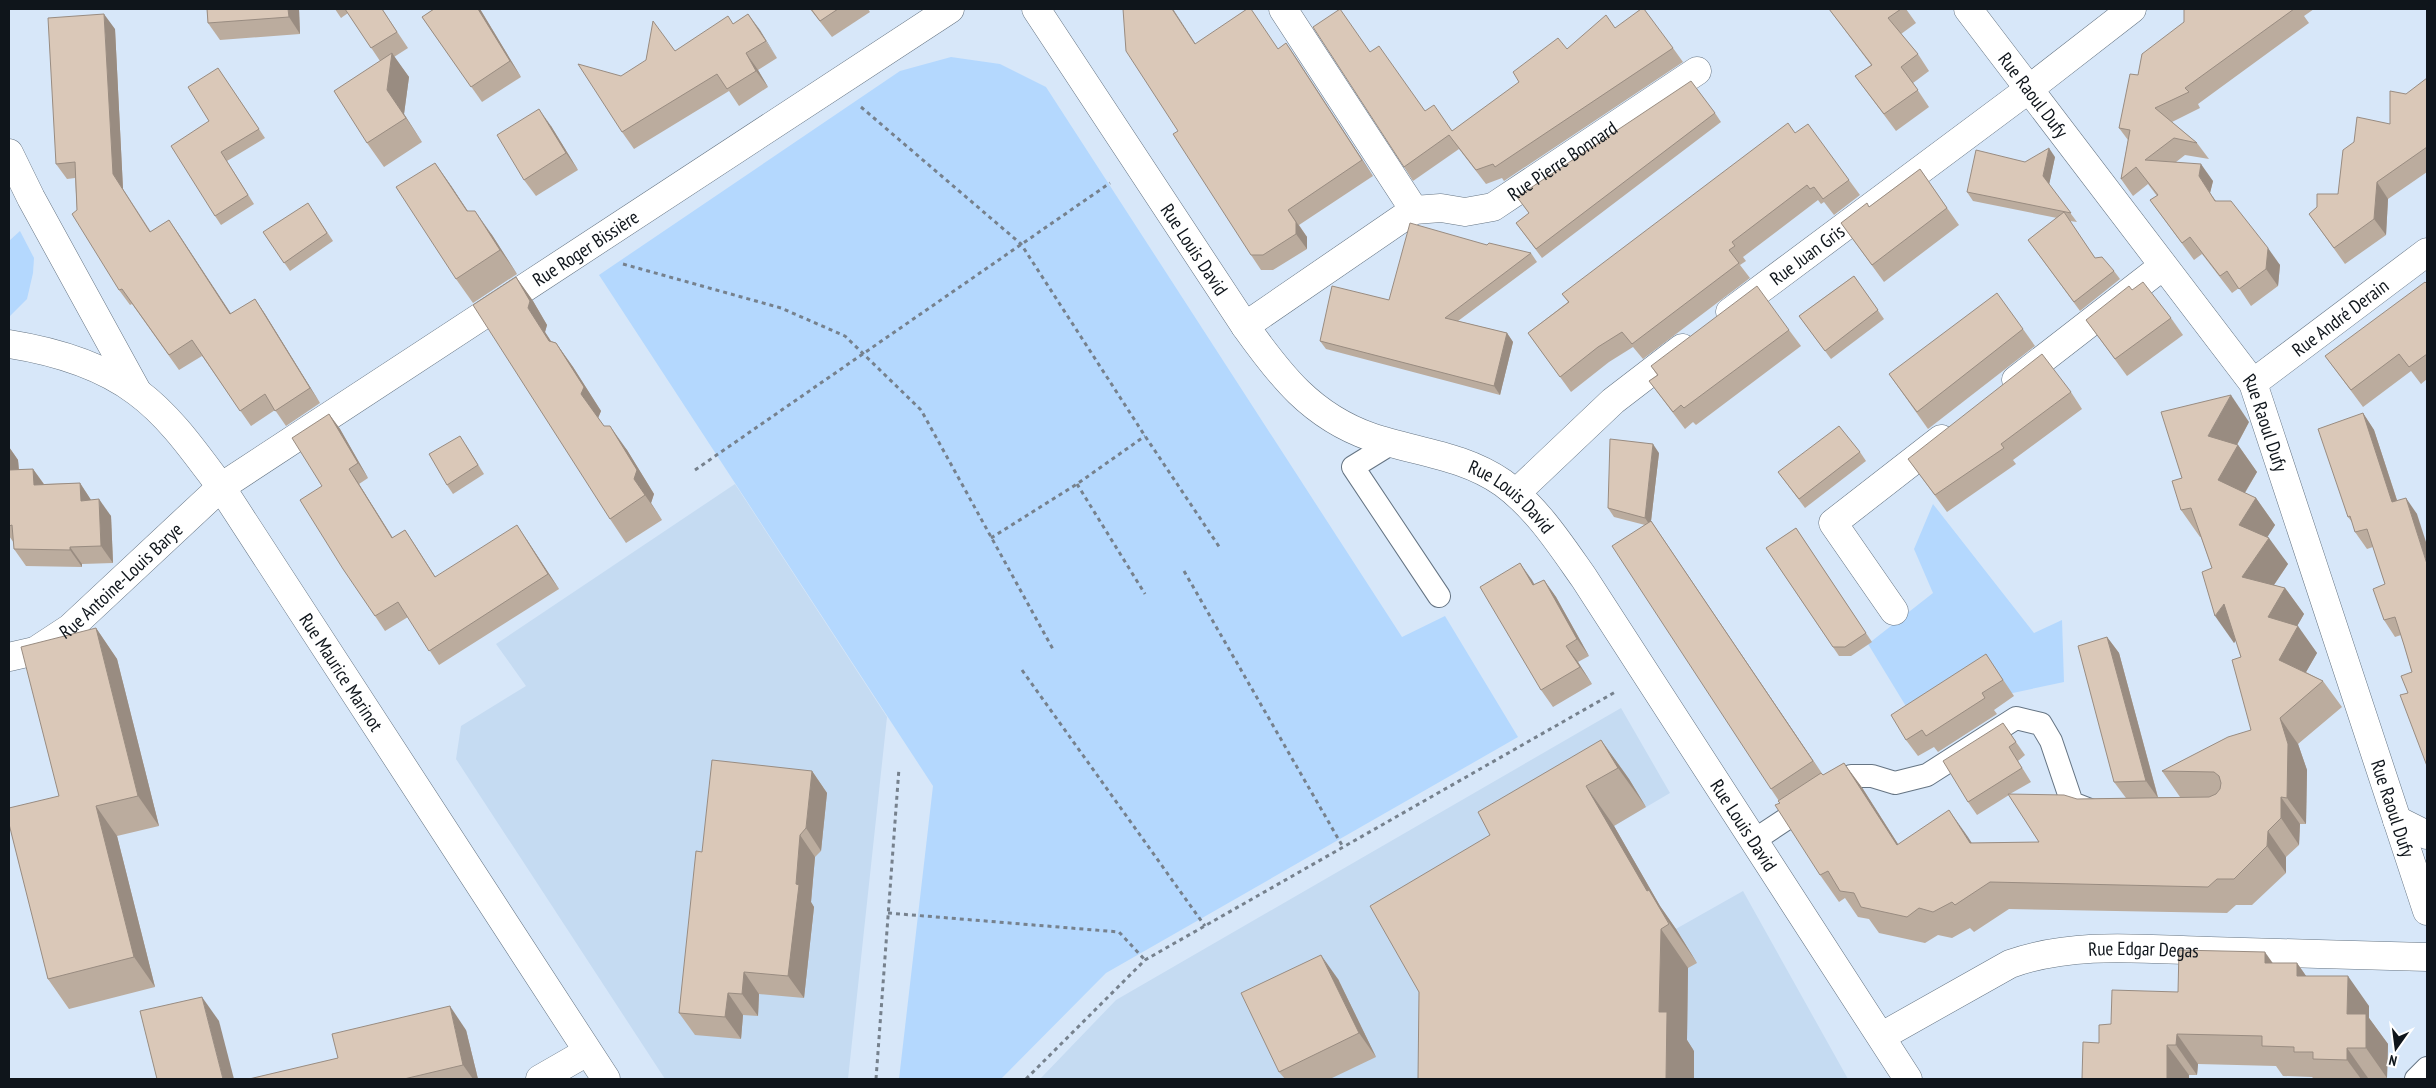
<svg xmlns="http://www.w3.org/2000/svg" width="2436" height="1088" font-family="'PT Sans Narrow',sans-serif">
  <rect width="100%" height="100%" fill="#d7e7f9"/>
  <g fill="#c5dbf2">
    <polygon points="735,484 887,717 848,1079 665,1079 456,759 461,726 526,686 496,644"/>
    <polygon points="1621,708 1670,793 1614,826 1674,930 1743,891 1848,1079 1040,1079 1116,1000"/>
  </g>
  <g fill="#b4d8fe">
    <polygon points="951,57 1000,64 1046,87 1402,637 1445,616 1518,737 1106,973 1001,1079 899,1079 933,786 599,275 900,71"/>
    <polygon points="20,231 34,258 33,273 27,299 9,317 9,241"/>
    <polygon points="1933,504 2034,633 2062,620 2064,682 2008,694 1907,708 1868,644 1933,593 1914,549"/>
  </g>
  <g fill="none" stroke-linecap="round" stroke-linejoin="round">
    <defs>
      <g id="service">
        <polyline points="1392,443 1353,467 1439,596"/>
        <polyline points="1753,841 1851,776 1872,776 1895,783 1927,775 2016,718 2041,724 2051,741 2072,803 2095,812"/>
        <polyline points="2416,1079 2427,1068"/>
      </g>
      <g id="minor">
        <path id="s1" d="M 1036,9 L 1245,326 C 1280,375 1311,416 1371,437 C 1415,452 1463,455 1503,483 C 1537,508 1560,544 1584,578 L 1908,1079"/>
        <polyline points="1283,9 1414,210"/>
        <path id="s2" d="M 1968,9 L 2253,383 L 2427,911"/>
        <polyline points="9,153 31,198 137,391"/>
        <path id="s3" d="M 1730,312 L 2029,89 L 2132,9"/>
        <path id="s4" d="M 1245,326 L 1414,210 L 1441,208 L 1465,212 L 1493,207 L 1697,71"/>
        <path id="s5" d="M 9,344 C 53,351 101,365 137,392 C 171,417 196,454 221,487 L 606,1079"/>
        <polyline points="2016,380 2163,266"/>
        <path id="s6" d="M 2253,383 L 2427,252"/>
        <polyline points="1516,493 1613,401 1682,348"/>
        <polyline points="1894,611 1833,523 1941,439"/>
        <path id="s7" d="M 9,657 L 35,651 L 70,628 L 221,487 L 950,9"/>
        <polyline points="2397,820 2427,835"/>
        <path id="s8" d="M 1882,1036 L 2010,964 C 2074,941 2143,949 2210,951 C 2282,953 2355,955 2427,957"/>
        <polyline points="540,1079 587,1052"/>
      </g>
    </defs>
    <use href="#service" stroke="#657483" stroke-width="24"/>
    <use href="#minor" stroke="#657483" stroke-width="29"/>
    <g stroke="#76818d" stroke-width="3" stroke-dasharray="4 4" stroke-linecap="butt">
      <polyline points="861,107 1021,244 1145,436 1220,548"/>
      <polyline points="623,264 781,308 845,336 921,410 1054,651"/>
      <polyline points="695,470 1110,183"/>
      <polyline points="1077,484 1145,594"/>
      <polyline points="991,538 1077,484 1145,436"/>
      <polyline points="1184,571 1343,847"/>
      <polyline points="1022,670 1205,926"/>
      <polyline points="888,913 1119,932 1145,960"/>
      <polyline points="876,1079 899,768"/>
      <polyline points="1026,1079 1145,960 1617,691"/>
    </g>
    <use href="#service" stroke="#fff" stroke-width="22"/>
    <use href="#minor" stroke="#fff" stroke-width="28"/>
  </g>
  <g fill="#bbac9e">
    <polygon points="207,9 299,9 300,34 220,40 208,23"/>
    <polygon points="335,9 382,9 408,48 394,57 409,77 404,114 422,142 384,167 367,143 380,61 348,13 341,18"/>
    <polygon points="434,9 480,9 521,77 482,102 422,17"/>
    <polygon points="810,9 868,9 870,12 832,37"/>
    <polygon points="1829,9 1906,9 1916,23 1901,34 1918,54 1929,71 1913,83 1929,107 1896,131 1855,76 1871,65"/>
    <polygon points="2184,9 2314,9 2304,16 2309,23 2198,104 2200,108 2172,122 2197,143 2209,159 2185,155 2176,162 2213,181 2210,193 2216,201 2280,265 2278,286 2251,306 2239,288 2232,293 2202,254 2194,260 2150,200 2157,196 2148,184 2133,196 2121,179 2128,140 2119,128 2138,75 2184,22"/>
    <polygon points="748,14 777,58 758,70 768,87 739,106 729,91 634,149 622,132 675,51 733,24"/>
    <polygon points="1615,28 1673,48 1683,62 1504,181 1502,178 1486,184 1459,149 1413,181 1404,167 1370,52 1425,111 1452,131 1567,49"/>
    <polygon points="115,29 123,189 151,232 169,220 231,314 255,299 265,314 320,403 286,426 275,410 251,426 202,356 179,370 132,304 130,305 119,290 77,210 75,178 67,179 56,164"/>
    <polygon points="1286,43 1373,176 1299,225 1307,237 1307,249 1273,270 1261,270 1251,255 1178,131 1195,44 1278,49"/>
    <polygon points="218,68 265,138 227,161 254,204 221,225 215,216 209,121"/>
    <polygon points="2427,78 2427,172 2388,199 2386,235 2345,264 2309,214 2338,194 2390,124"/>
    <polygon points="1715,113 1721,122 1542,258 1516,223 1529,213 1517,197"/>
    <polygon points="551,126 578,170 536,196 524,180"/>
    <polygon points="1795,133 1849,180 1860,195 1834,215 1824,202 1821,204 1818,200 1743,257 1746,261 1740,265 1750,278 1643,359 1633,347 1609,362 1571,392 1528,333 1568,302 1562,294"/>
    <polygon points="2055,157 2049,184 2077,222 2070,221 2095,258 2114,271 2120,279 2080,311 2028,240 2057,218 1973,201 1967,192 2025,162"/>
    <polygon points="435,163 468,211 492,235 517,274 473,303 456,279"/>
    <polygon points="1920,169 1959,225 1884,282 1841,223 1869,207"/>
    <polygon points="314,212 333,241 290,271 263,232"/>
    <polygon points="1487,245 1531,253 1537,262 1458,321 1507,333 1513,342 1500,395 1326,349 1320,341"/>
    <polygon points="1854,276 1884,319 1831,359 1799,316"/>
    <polygon points="516,277 533,301 547,325 545,332 551,341 556,343 573,367 601,411 598,418 604,426 627,450 654,494 651,503 662,520 626,543 610,519"/>
    <polygon points="2427,284 2427,379 2421,384 2411,371 2363,407 2325,356"/>
    <polygon points="2132,290 2171,318 2183,335 2127,376 2086,320"/>
    <polygon points="2023,329 2035,346 1928,429 1889,374"/>
    <polygon points="1789,330 1801,346 1696,425 1693,422 1685,429 1649,381 1657,375 1651,366"/>
    <polygon points="2071,392 2082,409 2013,460 2016,464 1947,512 1908,459"/>
    <polygon points="2363,413 2374,430 2397,500 2417,514 2427,766 2408,693 2412,672 2401,635 2395,637 2384,620 2385,584 2373,547 2367,549 2355,532 2352,522 2348,517"/>
    <polygon points="329,414 340,429 368,478 359,484 393,538 405,530 435,577 527,540 559,589 439,665 408,617 385,631 375,616"/>
    <polygon points="2249,422 2237,445 2238,445 2257,472 2245,493 2256,498 2275,525 2267,537 2288,564 2274,585 2285,588 2304,614 2297,626 2317,653 2306,672 2323,681 2342,707 2298,744 2307,770 2306,824 2300,824 2299,845 2286,857 2286,873 2252,905 2236,905 2227,913 2009,909 1974,932 1970,928 1952,938 1938,935 1925,943 1879,933 1869,919 1858,917 1845,898 1839,902 1820,875 1779,801 1771,789 1645,525 1614,517 1608,508 1659,453 1651,521 1823,775 1844,763 1863,789 1898,844 2039,842 2009,795 1977,815 1968,802 2003,723 2025,755 2018,761 2031,782 2010,794 2077,799 2126,798 2114,782 2107,637 2119,653 2158,797 2180,797 2162,771 2251,730 2241,657 2236,640 2234,643 2212,568 2201,537 2200,537 2181,510 2182,478"/>
    <polygon points="466,445 484,474 453,494 447,485"/>
    <polygon points="9,447 18,460 19,469 33,469 44,484 80,483 91,500 111,516 113,563 82,564 82,567 26,566 14,549 14,543 9,536"/>
    <polygon points="1860,452 1866,461 1805,508 1778,472"/>
    <polygon points="1796,528 1872,642 1851,656 1839,656 1766,548"/>
    <polygon points="1520,563 1534,585 1544,580 1556,597 1589,656 1578,662 1592,684 1553,707 1541,690"/>
    <polygon points="96,628 117,659 159,826 117,836 155,987 69,1009 48,979 59,796"/>
    <polygon points="1986,654 2014,696 1994,710 1997,714 1938,752 1934,747 1918,756 1906,740"/>
    <polygon points="1601,740 1629,779 1646,807 1614,826 1660,906 1676,929 1697,963 1688,968 1687,1040 1694,1051 1490,835"/>
    <polygon points="812,771 827,793 821,851 815,857 811,902 814,907 804,998 759,994 758,1016 743,1015 741,1039 695,1035 679,1013 702,852"/>
    <polygon points="2273,963 2297,963 2306,976 2369,1006 2369,1018 2388,1044 2387,1078 2368,1078 2368,1079 2314,1079 2312,1077 2283,1076 2276,1066 2198,1064 2197,1075 2189,1075 2189,1079 2082,1079 2099,1043 2111,1024 2178,992"/>
    <polygon points="1338,979 1376,1057 1330,1079 1285,1079 1279,1072"/>
    <polygon points="466,1030 478,1079 249,1079"/>
  </g>
  <g fill="#998c81">
    <polygon points="288,9 299,9 300,34 289,17"/>
    <polygon points="478,9 480,9 521,77 510,61"/>
    <polygon points="1172,9 1173,9 1206,60 1195,44"/>
    <polygon points="104,14 115,29 123,189 161,247 113,174"/>
    <polygon points="748,14 760,30 777,58 766,41"/>
    <polygon points="1286,43 1297,59 1373,176 1362,160"/>
    <polygon points="392,53 409,77 404,114 422,142 387,90"/>
    <polygon points="746,53 758,70 768,87 756,71"/>
    <polygon points="539,109 551,126 578,170 566,153"/>
    <polygon points="2049,148 2055,157 2049,185 2043,176"/>
    <polygon points="435,163 452,187 483,235"/>
    <polygon points="2201,164 2213,181 2210,193 2226,217 2199,176"/>
    <polygon points="2377,182 2388,199 2386,235 2374,219"/>
    <polygon points="1288,210 1307,237 1307,249 1296,234"/>
    <polygon points="475,211 492,235 517,274 500,250"/>
    <polygon points="169,220 180,236 241,329 230,314"/>
    <polygon points="2268,248 2280,265 2278,286 2266,269"/>
    <polygon points="516,277 533,301 547,325 545,332 566,365 549,341 528,308"/>
    <polygon points="255,299 265,314 320,403 310,388"/>
    <polygon points="1507,333 1513,342 1500,395 1494,386"/>
    <polygon points="556,343 573,367 601,411 598,418 581,394"/>
    <polygon points="2231,395 2249,422 2227,463 2208,436"/>
    <polygon points="2363,413 2374,430 2403,519 2392,502"/>
    <polygon points="329,414 340,429 368,478 358,463"/>
    <polygon points="610,426 627,450 654,494 651,503 662,520 634,479"/>
    <polygon points="1653,444 1659,453 1651,521 1825,778 1645,518"/>
    <polygon points="2238,445 2257,472 2236,507 2218,480"/>
    <polygon points="9,447 18,460 20,487 9,471"/>
    <polygon points="33,469 45,486 34,485"/>
    <polygon points="349,469 359,484 402,553 392,538"/>
    <polygon points="80,483 91,500 81,501"/>
    <polygon points="2256,498 2275,525 2258,552 2239,525"/>
    <polygon points="2406,498 2417,514 2427,545 2427,564"/>
    <polygon points="99,499 111,516 113,563 101,546"/>
    <polygon points="517,525 527,540 559,589 548,574"/>
    <polygon points="405,530 415,545 445,592 435,577"/>
    <polygon points="2269,538 2288,564 2261,604 2242,577"/>
    <polygon points="70,547 82,564 82,567 70,550"/>
    <polygon points="1520,563 1532,580 1544,602 1533,585"/>
    <polygon points="1544,580 1556,597 1589,656 1577,639"/>
    <polygon points="2285,588 2304,614 2287,644 2268,617"/>
    <polygon points="2224,604 2243,630 2234,643 2215,616"/>
    <polygon points="2298,626 2317,653 2298,686 2279,660"/>
    <polygon points="96,628 117,659 159,826 138,796"/>
    <polygon points="2107,637 2119,653 2158,798 2146,781"/>
    <polygon points="1566,646 1578,662 1592,684 1580,667"/>
    <polygon points="2280,718 2298,744 2307,770 2306,824 2287,798"/>
    <polygon points="1601,740 1629,779 1646,807 1618,768"/>
    <polygon points="1844,763 1863,789 1915,871 1897,845"/>
    <polygon points="812,771 827,793 821,851 806,828"/>
    <polygon points="1586,786 1614,826 1660,906 1676,929 1697,963 1647,891"/>
    <polygon points="2281,797 2300,824 2299,845 2281,818"/>
    <polygon points="96,806 117,836 155,987 134,957"/>
    <polygon points="1949,810 1968,837 1989,870 1970,843"/>
    <polygon points="2268,831 2286,857 2286,873 2267,846"/>
    <polygon points="800,835 815,857 811,902 814,907 804,998 788,976"/>
    <polygon points="1661,929 1688,968 1687,1040 1694,1051 1694,1079 1666,1079 1659,1012"/>
    <polygon points="2265,952 2286,982 2265,963"/>
    <polygon points="1321,955 1338,979 1376,1057 1359,1033"/>
    <polygon points="2297,963 2318,993 2297,976"/>
    <polygon points="744,972 759,994 758,1016 742,994"/>
    <polygon points="2348,976 2369,1006 2369,1018 2388,1044 2387,1078 2366,1048 2347,1014"/>
    <polygon points="728,993 743,1015 741,1039 725,1017"/>
    <polygon points="202,997 219,1021 234,1079 223,1079"/>
    <polygon points="450,1006 466,1030 478,1079 473,1079 463,1065"/>
    <polygon points="2177,1034 2198,1064 2197,1075 2176,1045"/>
    <polygon points="2167,1045 2189,1075 2189,1079 2167,1079"/>
    <polygon points="2347,1048 2368,1078 2368,1079 2361,1079 2347,1060"/>
  </g>
  <g fill="#dac8b8" stroke="#998c81">
    <polygon points="207,9 288,9 289,17 208,23"/>
    <polygon points="345,9 382,9 397,32 371,48"/>
    <polygon points="434,9 478,9 510,61 471,87 422,17"/>
    <polygon points="811,9 838,9 820,21"/>
    <polygon points="1123,9 1172,9 1195,44 1247,9 1251,9 1278,49 1286,43 1362,160 1288,210 1296,222 1296,234 1263,255 1251,255 1173,134 1178,131 1126,51"/>
    <polygon points="1340,9 1370,52 1379,46 1425,111 1434,105 1452,131 1519,82 1513,72 1558,38 1567,49 1606,15 1615,28 1641,9 1644,9 1673,48 1495,167 1493,164 1476,170 1449,135 1404,167 1313,27"/>
    <polygon points="1829,9 1901,9 1888,18 1918,54 1901,67 1918,90 1884,114 1855,76 1872,65"/>
    <polygon points="2184,9 2294,9 2185,88 2189,92 2155,108 2197,143 2174,138 2145,160 2201,164 2199,176 2215,201 2231,201 2268,248 2266,269 2239,289 2227,271 2220,276 2190,237 2182,243 2150,200 2158,195 2136,167 2121,179 2130,130 2119,128 2130,74 2138,75 2142,54 2184,22"/>
    <polygon points="104,14 113,174 150,232 169,220 230,314 255,299 310,388 275,411 265,394 240,411 192,340 169,355 122,289 119,290 72,214 77,210 75,162 56,164 48,18"/>
    <polygon points="748,14 766,41 746,53 756,71 727,89 717,74 622,132 578,64 621,76 646,60 653,21 675,51 728,16 733,24"/>
    <polygon points="392,53 387,90 406,118 367,143 334,91"/>
    <polygon points="218,68 259,129 221,152 248,195 215,216 171,146 209,121 188,87"/>
    <polygon points="2427,78 2427,147 2377,182 2374,219 2334,248 2309,214 2317,207 2317,194 2338,194 2343,150 2354,142 2357,117 2390,124 2390,91 2406,94"/>
    <polygon points="1691,81 1715,113 1536,249 1516,223 1529,213 1517,197"/>
    <polygon points="539,109 566,153 524,180 497,135"/>
    <polygon points="1788,123 1795,133 1808,124 1849,180 1823,199 1814,187 1810,189 1807,185 1732,242 1735,246 1729,250 1739,263 1632,344 1622,332 1598,347 1560,377 1528,333 1569,302 1562,294"/>
    <polygon points="2049,148 2043,176 2071,213 1967,192 1976,150 2025,162"/>
    <polygon points="435,163 467,211 475,211 500,250 456,279 396,187"/>
    <polygon points="1920,169 1947,208 1872,265 1841,223 1867,203 1869,207"/>
    <polygon points="308,203 327,233 284,263 263,232"/>
    <polygon points="2064,212 2095,258 2102,257 2114,271 2074,302 2028,240"/>
    <polygon points="1410,223 1487,245 1489,243 1531,253 1445,318 1507,333 1494,386 1320,341 1332,286 1389,300"/>
    <polygon points="1854,276 1878,310 1825,351 1799,316"/>
    <polygon points="516,277 530,301 528,308 549,341 556,343 584,387 581,394 604,426 610,426 637,470 634,479 645,495 610,519 473,305"/>
    <polygon points="2143,282 2171,318 2115,359 2086,320 2129,286 2132,290"/>
    <polygon points="2425,282 2427,284 2427,354 2409,367 2399,354 2351,390 2325,356"/>
    <polygon points="1757,286 1789,330 1684,408 1681,405 1673,412 1649,381 1658,375 1651,366"/>
    <polygon points="1997,293 2023,329 1917,412 1889,374"/>
    <polygon points="2042,354 2071,392 2001,444 2004,448 1935,495 1908,459"/>
    <polygon points="2231,395 2208,436 2238,445 2218,480 2256,498 2239,525 2269,538 2242,577 2285,588 2268,617 2298,626 2279,660 2323,681 2280,718 2288,744 2287,798 2281,797 2281,818 2268,831 2267,846 2234,879 2217,879 2208,887 1990,882 1955,905 1952,902 1933,912 1919,908 1907,917 1861,907 1854,893 1840,891 1828,871 1820,875 1775,805 1780,803 1778,801 1821,773 1823,775 1844,763 1897,845 1949,810 1970,843 2039,842 2008,794 2064,795 2077,799 2209,797 2216,794 2220,789 2221,783 2219,776 2214,772 2162,771 2228,737 2251,730 2232,660 2241,657 2224,604 2215,616 2202,572 2212,568 2191,508 2181,510 2172,481 2182,478 2161,412"/>
    <polygon points="2363,413 2392,502 2406,498 2427,564 2427,766 2400,695 2408,693 2401,676 2412,672 2404,645 2395,617 2384,620 2373,589 2385,584 2367,529 2355,532 2350,516 2348,517 2318,429"/>
    <polygon points="329,414 358,463 349,469 392,538 405,530 435,577 517,525 548,574 429,651 398,602 375,616 343,569 300,500 322,486 292,438"/>
    <polygon points="1839,426 1860,452 1799,499 1778,472"/>
    <polygon points="460,436 478,465 447,485 429,454"/>
    <polygon points="1610,439 1653,444 1645,518 1608,508"/>
    <polygon points="33,469 34,485 80,483 81,501 99,499 101,546 70,547 70,550 14,549 12,525 9,526 9,470"/>
    <polygon points="1651,521 1813,761 1771,789 1612,546"/>
    <polygon points="1796,528 1866,633 1845,647 1833,647 1766,548"/>
    <polygon points="1520,563 1533,585 1544,580 1577,639 1566,646 1580,667 1541,690 1480,587"/>
    <polygon points="96,628 138,796 96,806 134,957 48,979 9,824 9,808 59,796 21,647"/>
    <polygon points="2107,637 2146,781 2114,782 2078,646"/>
    <polygon points="1986,654 2003,680 1982,693 1985,698 1926,736 1922,730 1906,740 1891,715"/>
    <polygon points="2003,723 2016,742 2009,747 2022,768 1968,802 1943,761"/>
    <polygon points="1601,740 1618,768 1586,786 1647,891 1649,890 1669,924 1661,929 1659,1012 1667,1012 1666,1079 1418,1079 1419,992 1370,906 1490,835 1478,812"/>
    <polygon points="712,760 812,771 806,828 800,835 796,884 799,885 788,976 744,972 742,994 728,993 725,1017 679,1013 696,851 702,852"/>
    <polygon points="2179,950 2265,952 2265,963 2297,963 2297,976 2348,976 2347,1014 2366,1014 2366,1048 2347,1048 2347,1060 2313,1059 2313,1052 2294,1052 2294,1047 2262,1046 2262,1036 2177,1034 2176,1045 2167,1045 2167,1079 2082,1079 2083,1042 2099,1043 2099,1025 2111,1024 2112,990 2178,992"/>
    <polygon points="1321,955 1359,1033 1279,1072 1241,993"/>
    <polygon points="202,997 223,1079 157,1079 140,1011"/>
    <polygon points="450,1006 463,1065 404,1079 249,1079 338,1058 332,1034"/>
  </g>
  <g text-anchor="middle" stroke-width="4" stroke-linejoin="round" paint-order="stroke">
    <g font-size="19" fill="#0f151b" stroke="#fff">
      <text dy="7" stroke="none"><textPath href="#s2" startOffset="108">Rue Raoul Dufy</textPath></text>
      <text dy="7" stroke="none"><textPath href="#s4" startOffset="368">Rue Pierre Bonnard</textPath></text>
      <text dy="7" stroke="none"><textPath href="#s7" startOffset="711">Rue Roger Bissière</textPath></text>
      <text dy="7" stroke="none"><textPath href="#s1" startOffset="288">Rue Louis David</textPath></text>
      <text dy="7" stroke="none"><textPath href="#s3" startOffset="96">Rue Juan Gris</textPath></text>
      <text dy="7" stroke="none"><textPath href="#s6" startOffset="109">Rue André Derain</textPath></text>
      <text dy="7" stroke="none"><textPath href="#s2" startOffset="512">Rue Raoul Dufy</textPath></text>
      <text dy="7" stroke="none"><textPath href="#s1" startOffset="706">Rue Louis David</textPath></text>
      <text dy="7" stroke="none"><textPath href="#s7" startOffset="138">Rue Antoine-Louis Barye</textPath></text>
      <text dy="7" stroke="none"><textPath href="#s5" startOffset="486">Rue Maurice Marinot</textPath></text>
      <text dy="7" stroke="none"><textPath href="#s2" startOffset="918">Rue Raoul Dufy</textPath></text>
      <text dy="7" stroke="none"><textPath href="#s1" startOffset="1111">Rue Louis David</textPath></text>
      <text dy="7" stroke="none"><textPath href="#s8" startOffset="282">Rue Edgar Degas</textPath></text>
    </g>
  </g>
  <rect width="2436" height="1088" fill="none" stroke="#0f151b" stroke-width="20"/>
  <g transform="translate(2396 1048) rotate(194)" stroke="#ffffff" stroke-width="4" paint-order="stroke">
  <path d="M0-4L9 19L0 12L-9 19Z" fill="#0f151b"/>
  <text y="-8" font-size="14" font-weight="bold" text-anchor="middle" fill="#0f151b">N</text>
  </g>
</svg>
